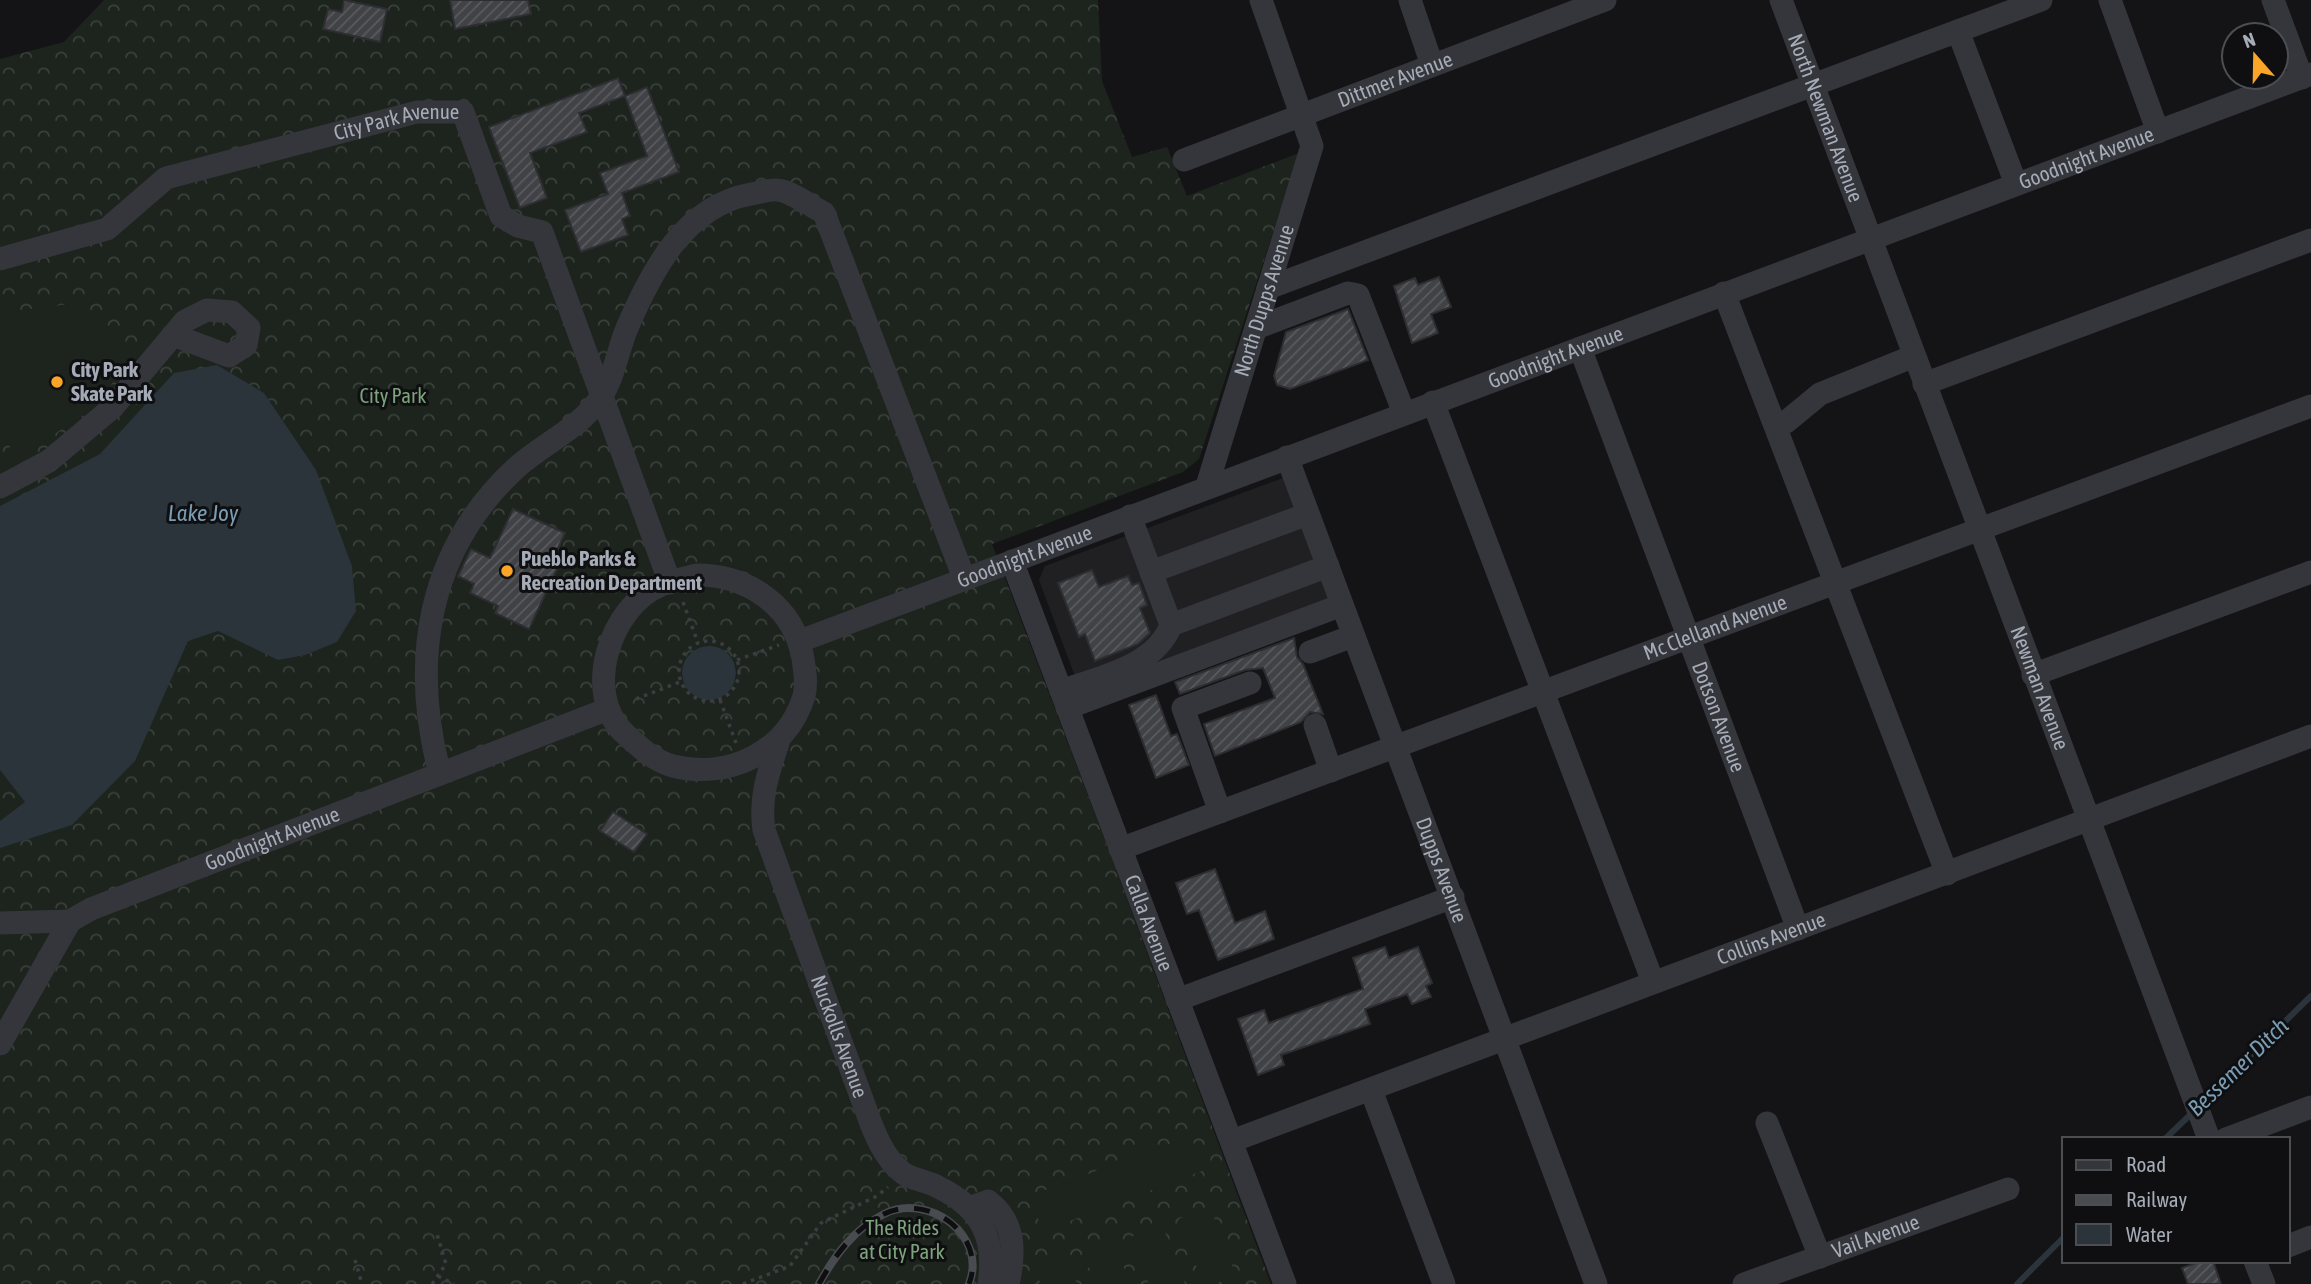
<svg xmlns="http://www.w3.org/2000/svg" width="2311" height="1284" font-family="'Asap Condensed',sans-serif">
  <defs>
    <pattern id="forest-crowns" width="20" height="18" patternUnits="userSpaceOnUse" patternTransform="scale(1.75)"><rect width="20" height="18" fill="#1c241d"/><path d="M2 6a3 3 0 1 1 6 0M12 15a3 3 0 1 1 6 0" fill="none" stroke="#3a413c"/></pattern>
    <pattern id="building-hatch" width="6" height="6" patternUnits="userSpaceOnUse" patternTransform="scale(1.75)"><rect width="6" height="6" fill="#404246"/><path d="M-1 1l2-2M0 6l6-6M5 7l2-2" fill="none" stroke="#595b5e"/></pattern>
  </defs>
  <rect width="100%" height="100%" fill="#141416"/>
  <polygon fill="#202023" points="1283,478 1330,605 1082,695 1039,580 1045,566"/>
  <path fill="url(#forest-crowns)" fill-rule="evenodd" d="M 104,0 L 1098,0 L 1102,81 L 1132,157 L 1167,147 L 1187,196 L 1299,153 L 1199,459 L 1183,472 L 992,544 L 1109,851 L 1118,857 L 1116,870 L 1271,1284 L 0,1284 L 0,59 L 64,42 ZM 707,646 C 733,652 748,671 726,694 L 682,679 C 682,661 689,650 707,646 Z"/>
  <g fill="#1c241d">
    <polygon points="70,304 133,355 94,408 18,458 0,433 0,317 6,312"/>
    <polygon points="1191,1136 1204,1170 1043,1231 1029,1196"/>
    <polygon points="1210,1207 1236,1276 1214,1284 1203,1284 1179,1219"/>
    <polygon points="1162,1225 1185,1284 1149,1284 1131,1237"/>
    <polygon points="1115,1243 1130,1284 1095,1284 1084,1254"/>
    <polygon points="1068,1260 1077,1284 1041,1284 1036,1272"/>
  </g>
  <g fill="#2a343a">
    <polygon points="217,365 264,393 316,470 352,566 356,611 337,642 305,655 278,660 218,631 188,641 135,761 72,825 0,848 0,821 25,802 0,770 0,506 100,454 174,373"/>
    <circle cx="709" cy="673" r="27"/>
  </g>
  <g fill="none" stroke-linecap="round" stroke-linejoin="round">
    <g stroke="#2a343a" stroke-width="6">
      <polyline points="2202,1103 2311,996"/>
      <polyline points="2165,1139 2194,1111"/>
      <polyline points="2017,1284 2064,1237"/>
    </g>
  </g>
  <g fill="url(#building-hatch)" stroke="#2e2e32" stroke-width="2">
    <polygon points="344,0 387,9 380,42 323,29 328,9 342,12"/>
    <polygon points="450,0 528,0 531,14 455,29"/>
    <polygon points="618,78 625,96 579,113 587,132 530,153 547,198 520,208 489,127"/>
    <polygon points="647,87 679,172 622,193 630,216 622,219 628,235 581,252 565,210 608,194 600,173 647,156 625,96"/>
    <polygon points="1439,277 1451,307 1431,314 1438,333 1412,343 1394,286 1415,278 1418,285"/>
    <polygon points="1348,309 1368,360 1290,389 1277,385 1274,376 1286,332"/>
    <polygon points="513,509 565,533 551,564 558,567 529,629 495,613 498,606 470,593 474,584 458,576 471,549 490,558"/>
    <polygon points="1092,570 1099,587 1128,576 1132,585 1139,583 1147,605 1140,608 1150,633 1138,644 1095,661 1085,634 1079,637 1058,583"/>
    <polygon points="1294,638 1297,657 1303,664 1323,714 1310,712 1301,722 1215,756 1204,724 1275,698 1263,668 1245,670 1180,694 1175,682"/>
    <polygon points="1156,695 1171,736 1177,734 1189,765 1156,778 1129,705"/>
    <polygon points="613,812 647,834 634,852 600,831"/>
    <polygon points="1215,869 1235,923 1265,911 1274,939 1218,960 1199,910 1187,914 1176,883"/>
    <polygon points="1385,947 1389,958 1418,947 1432,983 1426,986 1431,997 1412,1004 1407,994 1365,1009 1370,1024 1281,1055 1284,1065 1258,1075 1238,1019 1264,1010 1269,1023 1363,989 1353,958"/>
    <polygon points="2201,1261 2213,1261 2221,1284 2188,1284 2182,1268"/>
  </g>
  <g fill="none" stroke-linecap="round" stroke-linejoin="round">
    <g stroke="#3b3d42" stroke-width="3.5" stroke-dasharray="3.5 5" stroke-linecap="butt">
      <polyline points="683,602 698,643"/>
      <circle cx="709" cy="671" r="30"/>
      <polyline points="737,660 779,645"/>
      <polyline points="636,699 680,682"/>
      <polyline points="720,700 736,743"/>
      <polyline points="355,1260 362,1284"/>
      <polyline points="438,1276 454,1284"/>
      <polyline points="432,1284 446,1264 436,1231"/>
      <polyline points="743,1284 790,1266 821,1223 877,1196 888,1187"/>
    </g>
    <g stroke="#35363b" stroke-width="23">
      <polyline points="1410,0 1432,65"/>
      <path id="s1" d="M 1781,0 L 2209,1139"/>
      <polyline points="2110,0 2158,132"/>
      <polyline points="2273,0 2302,78"/>
      <polyline points="1958,31 2016,184"/>
      <path id="s2" d="M 1184,160 L 1605,0"/>
      <path id="s3" d="M 0,259 L 107,229 L 166,178 L 417,112 L 463,112 L 501,216 L 518,226 L 542,232 L 670,583"/>
      <polyline points="1268,288 2041,0"/>
      <polyline points="1724,293 1947,874"/>
      <polyline points="1256,328 1348,293 1358,295 1404,413"/>
      <path id="s4" d="M 1580,348 L 1798,929"/>
      <polyline points="1924,384 2311,240"/>
      <polyline points="1433,402 1653,982"/>
      <polyline points="1776,426 1786,422 1820,394 1914,356"/>
      <path id="s5" d="M 1287,457 L 1596,1284"/>
      <path id="s6" d="M 1207,486 L 1312,146 L 1261,0"/>
      <polyline points="0,487 49,461 112,408 185,321 207,310 232,312 249,328 246,345 229,356 173,335"/>
      <path id="s7" d="M 1012,561 L 1285,1284"/>
      <polyline points="1151,572 1308,514"/>
      <path d="M 697,575 C 748,575 794,606 803,659 C 805,671 807,684 804,696 C 787,752 728,780 673,766 C 654,761 638,746 624,733 C 582,693 610,606 661,585 C 672,581 685,578 697,575 Z"/>
      <polyline points="1171,625 1328,566"/>
      <path id="s8" d="M 800,641 L 2311,74"/>
      <polyline points="1310,652 1353,636"/>
      <polyline points="2033,675 2311,572"/>
      <path d="M 1061,691 C 1099,677 1155,667 1171,625 L 1130,516"/>
      <polyline points="1067,708 1342,605"/>
      <polyline points="1315,725 1331,771"/>
      <path id="s9" d="M 779,740 C 769,771 759,797 764,830 L 863,1102 C 872,1126 881,1156 903,1173 C 913,1180 928,1181 938,1187 C 981,1208 996,1237 989,1284"/>
      <path d="M 440,774 C 410,661 427,550 516,468 C 544,443 579,429 601,397 C 614,378 618,349 627,328 C 651,272 684,206 751,194 C 758,193 769,189 777,190 C 791,191 811,206 824,213 L 964,578"/>
      <polyline points="1220,812 1183,708 1250,683"/>
      <path id="s10" d="M 1120,849 L 2311,406"/>
      <polyline points="0,923 70,921"/>
      <polyline points="1177,1000 1453,897"/>
      <path id="s11" d="M 0,1044 L 70,921 L 91,909 L 608,709"/>
      <polyline points="1371,1090 1444,1284"/>
      <polyline points="1767,1123 1820,1257"/>
      <polyline points="2226,1139 2311,1107"/>
      <path id="s12" d="M 1232,1141 L 2311,736"/>
      <path d="M 971,1207 L 988,1201 C 1016,1222 1015,1253 1008,1284"/>
      <polyline points="2288,1246 2311,1237"/>
      <polyline points="2255,1261 2264,1284"/>
      <path id="s13" d="M 1744,1284 L 2008,1189"/>
    </g>
    <defs>
      <path id="rail" d="M 819,1284 C 835,1255 854,1229 884,1214 C 928,1192 988,1235 969,1284"/>
    </defs>
    <use href="#rail" stroke="#484b50" stroke-width="8"/>
    <use href="#rail" stroke="#0f0f11" stroke-width="5" stroke-dasharray="16" stroke-linecap="butt"/>
  </g>
  <g fill="#faa528" stroke="#0f0f11" stroke-width="2.5">
    <circle cx="57" cy="382" r="7"/>
    <circle cx="507" cy="571" r="7"/>
  </g>
  <g text-anchor="middle" stroke-width="6" stroke-linejoin="round" paint-order="stroke">
    <g font-size="21" fill="#a5acb7" stroke="#0f0f11">
      <text dy="7" stroke="none"><textPath href="#s2" startOffset="226">Dittmer Avenue</textPath></text>
      <text dy="7" stroke="none"><textPath href="#s1" startOffset="126">North Newman Avenue</textPath></text>
      <text dy="7" stroke="none"><textPath href="#s3" startOffset="427">City Park Avenue</textPath></text>
      <text dy="7" stroke="none"><textPath href="#s8" startOffset="1374">Goodnight Avenue</textPath></text>
      <text dy="7" stroke="none"><textPath href="#s6" startOffset="194">North Dupps Avenue</textPath></text>
      <text dy="7" stroke="none"><textPath href="#s8" startOffset="807">Goodnight Avenue</textPath></text>
      <text dy="7" stroke="none"><textPath href="#s8" startOffset="240">Goodnight Avenue</textPath></text>
      <text dy="7" stroke="none"><textPath href="#s10" startOffset="635">Mc Clelland Avenue</textPath></text>
      <text dy="7" stroke="none"><textPath href="#s1" startOffset="735">Newman Avenue</textPath></text>
      <text dy="7" stroke="none"><textPath href="#s4" startOffset="394">Dotson Avenue</textPath></text>
      <text dy="7" stroke="none"><textPath href="#s11" startOffset="360">Goodnight Avenue</textPath></text>
      <text dy="7" stroke="none"><textPath href="#s5" startOffset="441">Dupps Avenue</textPath></text>
      <text dy="7" stroke="none"><textPath href="#s7" startOffset="387">Calla Avenue</textPath></text>
      <text dy="7" stroke="none"><textPath href="#s12" startOffset="576">Collins Avenue</textPath></text>
      <text dy="7" stroke="none"><textPath href="#s9" startOffset="312">Nuckolls Avenue</textPath></text>
      <text dy="7" stroke="none"><textPath href="#s13" startOffset="140">Vail Avenue</textPath></text>
    </g>
    <g font-size="21" font-weight="bold" fill="#a5acb7" stroke="#0f0f11" text-anchor="start">
      <text x="71" y="377">City Park<tspan x="71" dy="24">Skate Park</tspan></text>
      <text x="521" y="566">Pueblo Parks &amp;<tspan x="521" dy="24">Recreation Department</tspan></text>
    </g>
    <g font-size="21" fill="#7ca37b" stroke="#0f0f11">
      <text x="393" y="403">City Park</text>
      <text x="902" y="1235">The Rides<tspan x="902" dy="24">at City Park</tspan></text>
    </g>
    <g font-size="23" font-style="italic" fill="#7a9db4" stroke="#0f0f11">
      <text x="203" y="521">Lake Joy</text>
      <text transform="translate(2238 1067) rotate(-44)" y="8">Bessemer Ditch</text>
    </g>
  </g>
  <rect x="2062" y="1137" width="228" height="126" fill="#0f0f11" stroke="#4b4e53" stroke-width="2"/>
  <rect x="2076" y="1160" width="35" height="10" fill="#35363b" stroke="#4b4e53" stroke-width="2"/>
  <text x="2126" y="1172" font-size="21" fill="#a5acb7">Road</text>
  <rect x="2076" y="1195" width="35" height="10" fill="#484b50" stroke="#4b4e53" stroke-width="2"/>
  <text x="2126" y="1207" font-size="21" fill="#a5acb7">Railway</text>
  <rect x="2076" y="1224" width="35" height="21" fill="#2a343a" stroke="#4b4e53" stroke-width="2"/>
  <text x="2126" y="1242" font-size="21" fill="#a5acb7">Water</text>
  <g transform="translate(2255 56) rotate(340)"><circle r="33" fill="#0f0f11" stroke="#4b4e53" stroke-width="2"/>
  <path d="M0-5L12 26L0 18L-12 26Z" fill="#faa528"/>
  <text y="-10" font-size="19" font-weight="bold" text-anchor="middle" fill="#a5acb7">N</text>
  </g>
</svg>
